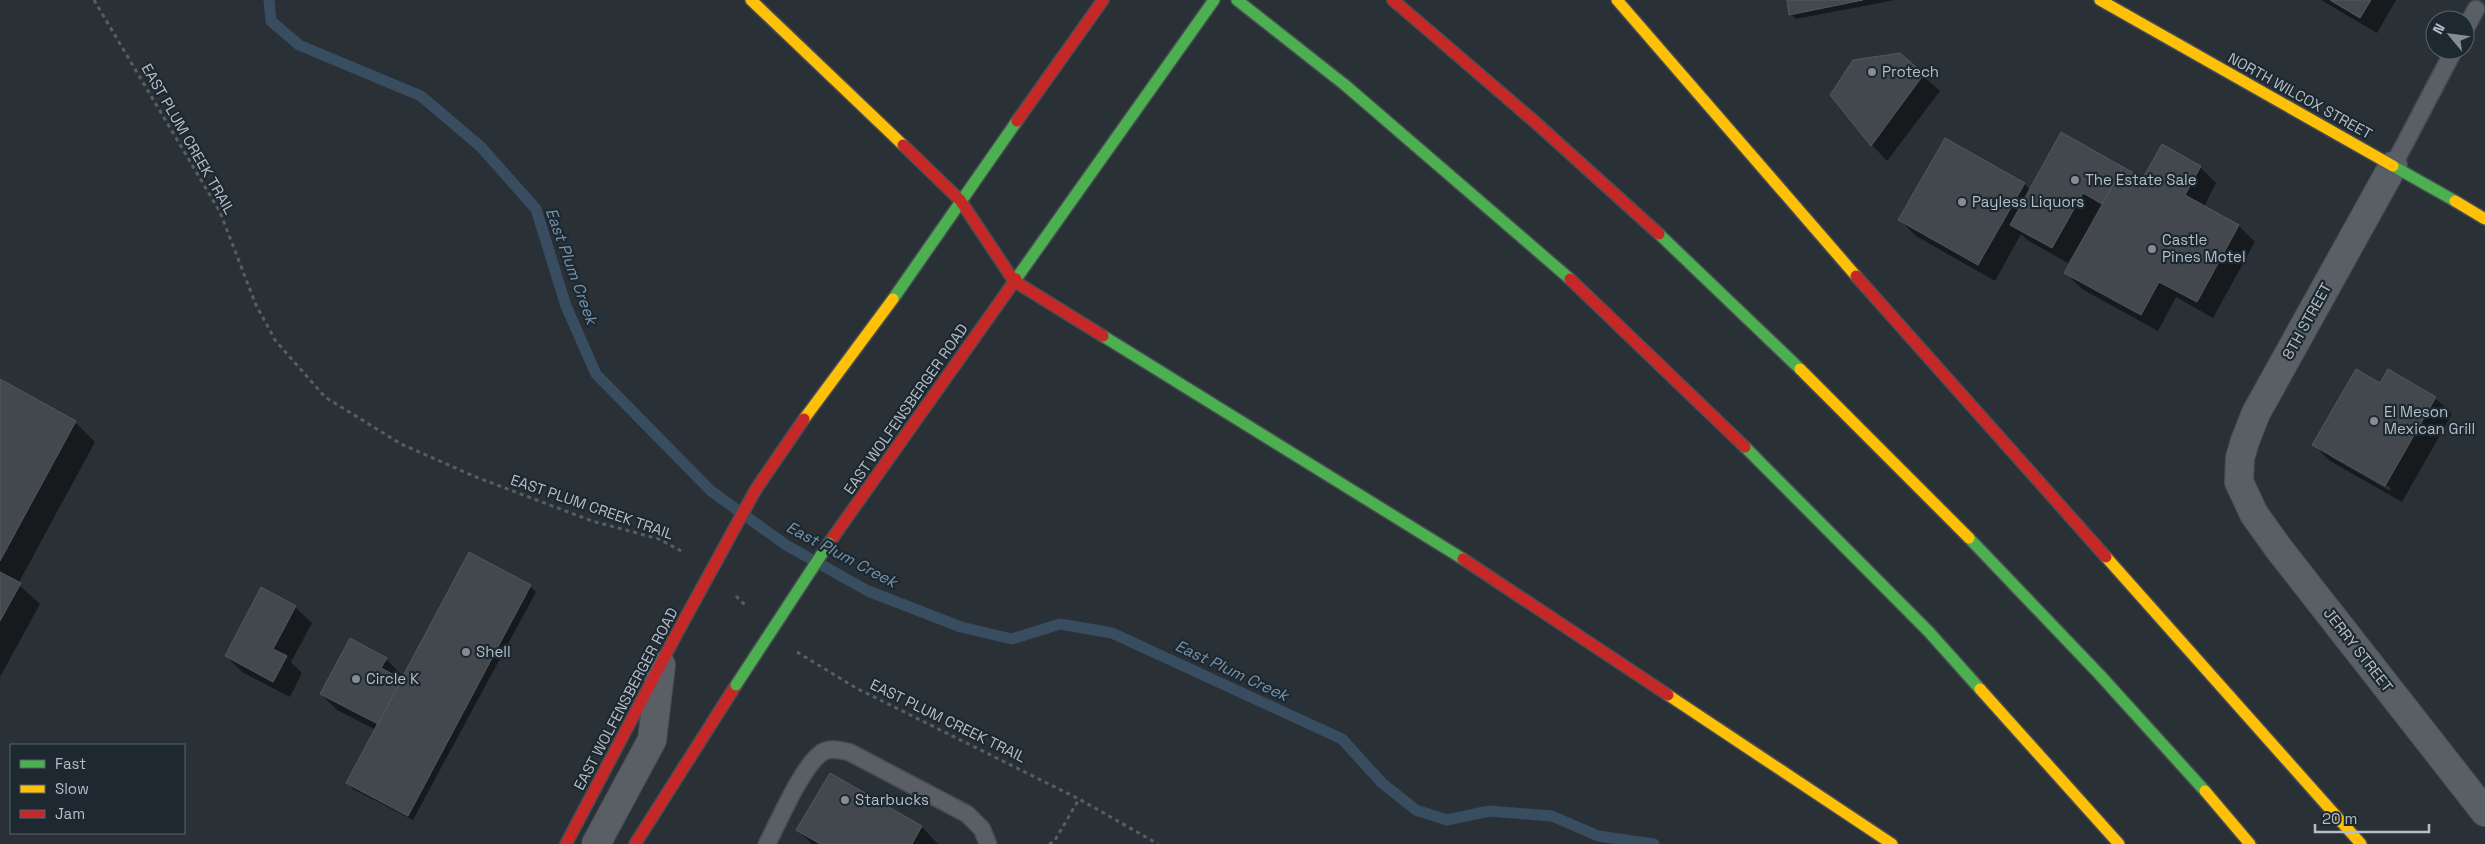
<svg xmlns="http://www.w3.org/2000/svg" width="2485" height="844" font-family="'Space Grotesk',sans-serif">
  <rect width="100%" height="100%" fill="#2a3136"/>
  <g fill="#0007" fill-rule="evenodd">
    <polygon points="1788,0 1895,0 1796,19 1790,14"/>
    <polygon points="2321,0 2396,0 2377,33"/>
    <polygon points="1899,55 1940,91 1887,161 1872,145 1831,95"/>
    <polygon points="2061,134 2144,180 2200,167 2216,183 2204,207 2239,226 2255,242 2213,318 2176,297 2158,331 2082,289 2066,273 2087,235 2085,234 2068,263 2027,240 2021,234 1995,281 1916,236 1900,220 1946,140 2025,184 2030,190"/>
    <path d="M 2388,371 L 2435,398 L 2452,414 L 2402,502 L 2330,461 L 2314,445 L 2380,384 ZM 2331,454 L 2391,488 L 2390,491 L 2331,457 Z"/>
    <polygon points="0,381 75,422 95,442 18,584 40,604 0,677"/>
    <polygon points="530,586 536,592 413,820 353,789 348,783 376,730 337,710 321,694 386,659 402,675 400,680 402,681"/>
    <polygon points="295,607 312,623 291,662 302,673 290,697 242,672 226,656"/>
    <polygon points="830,774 922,827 938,844 812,844 798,830"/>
  </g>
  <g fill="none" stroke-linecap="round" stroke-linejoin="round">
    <polyline stroke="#384d5f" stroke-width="11" points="269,0 271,21 299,45 421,96 481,147 536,209 566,306 596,374 711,491 786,545 868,591 961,627 1012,639 1060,624 1112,633 1342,739 1382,783 1416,810 1447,820 1489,811 1552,816 1598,836 1654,844"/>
  </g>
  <g fill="#42484d" stroke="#52585e">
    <polygon points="1787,0 1863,0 1789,15"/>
    <polygon points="2330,0 2371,0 2360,18"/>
    <polygon points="1900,53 1924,74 1871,146 1830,95 1853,60"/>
    <polygon points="2061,132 2123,167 2102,204 2083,193 2052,248 2010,225"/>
    <polygon points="1945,138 2025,183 1978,265 1898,220"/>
    <polygon points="2162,144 2201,166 2185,195 2239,225 2197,302 2159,282 2141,315 2064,273 2123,167 2143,178"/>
    <polygon points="2356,369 2380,383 2388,369 2436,397 2385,486 2312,445"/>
    <polygon points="0,379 76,421 0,561"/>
    <polygon points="469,552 531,585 408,816 346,783"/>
    <polygon points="0,572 21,583 0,621"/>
    <polygon points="261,587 296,606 273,649 287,656 273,682 225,656"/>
    <polygon points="350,638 387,658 381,668 402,679 378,724 320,694"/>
    <polygon points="830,773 922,826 912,844 820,844 796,830"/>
  </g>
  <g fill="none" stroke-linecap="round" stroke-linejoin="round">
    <defs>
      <g id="lane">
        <polyline points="2465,30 2476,9"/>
        <polyline points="2393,166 2454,50"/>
        <path d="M 767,844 C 779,821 801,769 820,754 C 828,747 839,750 849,752 L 967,814 L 982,829 L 988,844"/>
      </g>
      <g id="street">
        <polyline points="2393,166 2256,413 2245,441 2240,458 2239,482 2254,514 2279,549 2485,812"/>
        <polyline points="596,844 652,740 661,665"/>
      </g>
      <g id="fast">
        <polyline points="1237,0 1345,85 1570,279"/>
        <polyline points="2393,166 2455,201"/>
        <polyline points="1659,234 1800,369"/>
        <polyline points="1016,279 1214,0"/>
        <polyline points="893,299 1017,121"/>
        <polyline points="1103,336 1463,559"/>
        <polyline points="1745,447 1929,632 1980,689"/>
        <polyline points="1969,538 2099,674 2205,791"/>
      </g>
      <g id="slow">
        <polyline points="751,0 903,145"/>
        <polyline points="1617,0 1856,276"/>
        <polyline points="2100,0 2393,166"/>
        <polyline points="2455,201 2485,219"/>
        <polyline points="1800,369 1969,538"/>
        <polyline points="2106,557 2361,844"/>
        <polyline points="1980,689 2119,844"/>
        <polyline points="1668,695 1892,844"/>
        <polyline points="2205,791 2250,844"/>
      </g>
      <g id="jam">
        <polyline points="1393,0 1535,122 1659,234"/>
        <polyline points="1017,121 1103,0"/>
        <polyline points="903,145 960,200 1014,281 1103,336"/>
        <polyline points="1856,276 2106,557"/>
        <polyline points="1570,279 1745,447"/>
        <polyline points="829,543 1016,279"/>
        <polyline points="1463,559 1668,695"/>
        <polyline points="566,844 676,635"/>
        <polyline points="635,844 736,685"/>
      </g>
    </defs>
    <use href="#lane" stroke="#484d51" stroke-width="19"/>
    <use href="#street" stroke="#484d51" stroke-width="30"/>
    <use href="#fast" stroke="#484d51" stroke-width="14"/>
    <use href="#slow" stroke="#484d51" stroke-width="14"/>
    <use href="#jam" stroke="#484d51" stroke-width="14"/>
    <g stroke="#575e62" stroke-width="3" stroke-dasharray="4 4" stroke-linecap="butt">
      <polyline points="94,0 220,212 256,305 275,340 325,397 401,444 476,477 592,521 659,539 683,552"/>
      <polyline points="736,596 747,607"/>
      <polyline points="797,652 856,688 1079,799 1158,844"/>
      <polyline points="1049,844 1054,842 1079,799"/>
    </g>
    <use href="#lane" stroke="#595f65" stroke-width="16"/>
    <use href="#street" stroke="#595f65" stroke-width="28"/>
    <use href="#fast" stroke="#4caf50" stroke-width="11"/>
    <use href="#slow" stroke="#ffc107" stroke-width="11"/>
    <use href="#jam" stroke="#c62828" stroke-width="11"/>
    <defs>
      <polyline id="fast-bridge" points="736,685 829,543"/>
      <polyline id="slow-bridge" points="804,419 893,299"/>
      <polyline id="jam-bridge" points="676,635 756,489 804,419"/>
    </defs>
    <use href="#fast-bridge" stroke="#484e53" stroke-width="14" stroke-linecap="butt"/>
    <use href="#slow-bridge" stroke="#484e53" stroke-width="14" stroke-linecap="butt"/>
    <use href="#jam-bridge" stroke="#484e53" stroke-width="14" stroke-linecap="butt"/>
    <use href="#fast-bridge" stroke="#4caf50" stroke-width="11"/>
    <use href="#slow-bridge" stroke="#ffc107" stroke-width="11"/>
    <use href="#jam-bridge" stroke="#c62828" stroke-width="11"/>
  </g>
  <g fill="#848d95" stroke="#1d2831" stroke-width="2">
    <circle cx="1872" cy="72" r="5"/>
    <circle cx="2075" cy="180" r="5"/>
    <circle cx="1962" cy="202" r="5"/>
    <circle cx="2152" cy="249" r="5"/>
    <circle cx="2374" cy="421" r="5"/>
    <circle cx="466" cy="652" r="5"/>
    <circle cx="356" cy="679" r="5"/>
    <circle cx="845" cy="800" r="5"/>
  </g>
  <g text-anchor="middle" stroke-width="4.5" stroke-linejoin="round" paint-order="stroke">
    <g font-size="15" fill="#b4bec8" stroke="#1d2831" text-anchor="start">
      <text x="1882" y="77">Protech</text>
      <text x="2085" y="185">The Estate Sale</text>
      <text x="1972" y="207">Payless Liquors</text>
      <text x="2162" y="245">Castle<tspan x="2162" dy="17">Pines Motel</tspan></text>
      <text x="2384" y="417">El Meson<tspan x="2384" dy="17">Mexican Grill</tspan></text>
      <text x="476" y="657">Shell</text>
      <text x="366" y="684">Circle K</text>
      <text x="855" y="805">Starbucks</text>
    </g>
    <g font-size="15" fill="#b4bec8" stroke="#1d2831">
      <text transform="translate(2300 96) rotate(29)" y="5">NORTH WILCOX STREET</text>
      <text transform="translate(188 139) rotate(60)" y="5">EAST PLUM CREEK TRAIL</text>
      <text transform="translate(2307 321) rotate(-61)" y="5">8TH STREET</text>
      <text transform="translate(906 409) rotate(-55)" y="5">EAST WOLFENSBERGER ROAD</text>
      <text transform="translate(592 507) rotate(19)" y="5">EAST PLUM CREEK TRAIL</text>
      <text transform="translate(2358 650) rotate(52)" y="5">JERRY STREET</text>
      <text transform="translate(626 699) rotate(-62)" y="5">EAST WOLFENSBERGER ROAD</text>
      <text transform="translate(948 721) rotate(26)" y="5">EAST PLUM CREEK TRAIL</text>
    </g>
    <g font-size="16" font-style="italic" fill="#7593aa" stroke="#1d2831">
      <text transform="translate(572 266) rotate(70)" y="6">East Plum Creek</text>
      <text transform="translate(842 554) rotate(28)" y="6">East Plum Creek</text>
      <text transform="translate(1232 670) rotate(25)" y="6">East Plum Creek</text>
    </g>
  </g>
  <rect x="10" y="744" width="175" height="90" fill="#1d2831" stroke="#59646d"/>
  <rect x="20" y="760" width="25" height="8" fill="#4caf50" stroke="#59646d"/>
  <text x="55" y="769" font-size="15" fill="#b4bec8">Fast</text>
  <rect x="20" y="785" width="25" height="8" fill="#ffc107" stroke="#59646d"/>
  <text x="55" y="794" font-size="15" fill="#b4bec8">Slow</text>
  <rect x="20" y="810" width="25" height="8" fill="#c62828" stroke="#59646d"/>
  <text x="55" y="819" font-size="15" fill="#b4bec8">Jam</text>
  <g transform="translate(2450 35) rotate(299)"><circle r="24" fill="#1d2831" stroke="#59646d"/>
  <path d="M0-4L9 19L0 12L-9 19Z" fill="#848d95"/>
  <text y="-8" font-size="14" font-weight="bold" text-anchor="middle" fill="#b4bec8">N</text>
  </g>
  <path d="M2315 824v8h114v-8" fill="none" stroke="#b4bec8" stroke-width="2.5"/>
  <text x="2322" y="824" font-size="15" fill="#b4bec8" stroke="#1d2831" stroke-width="4" paint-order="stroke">20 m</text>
</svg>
